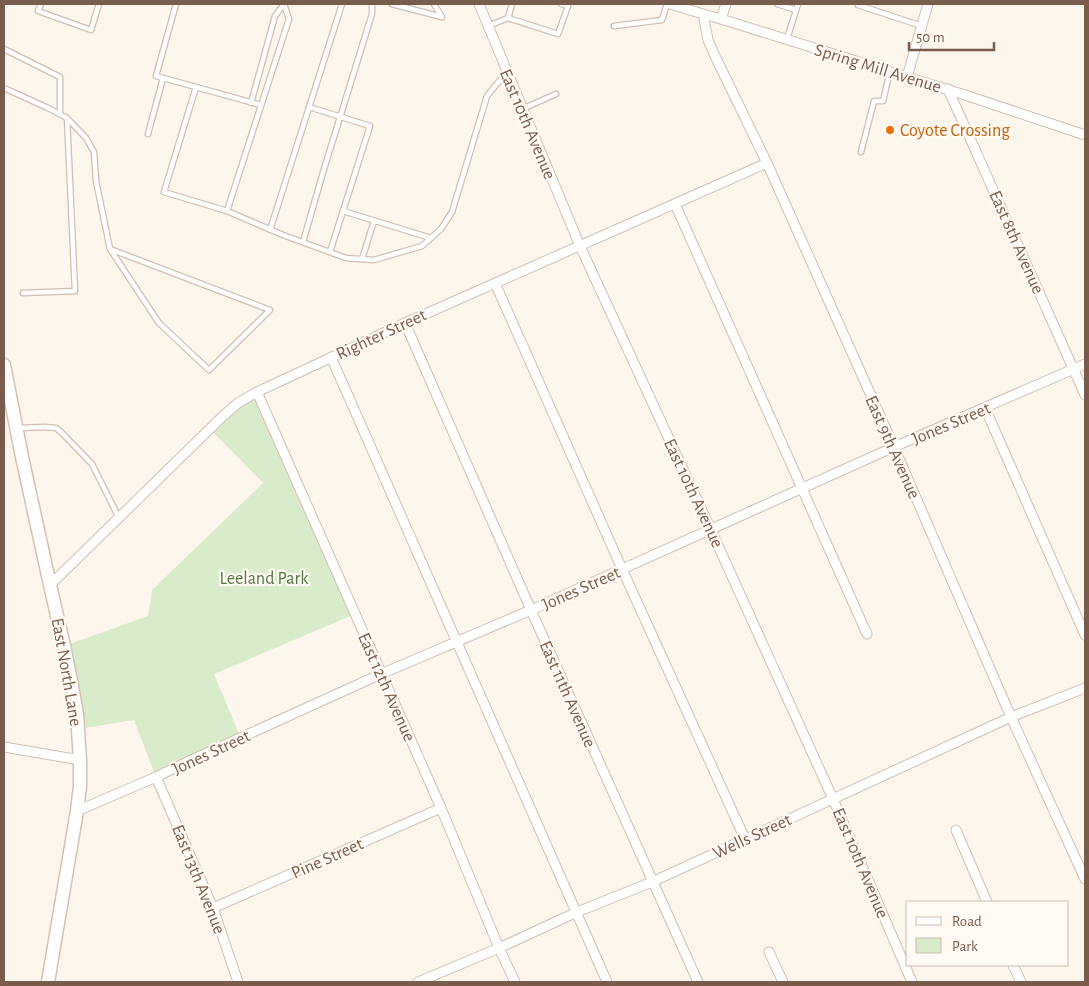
<svg xmlns="http://www.w3.org/2000/svg" width="1089" height="986" font-family="'Alegreya Sans',sans-serif">
  <rect width="100%" height="100%" fill="#fdf6ec"/>
  <polygon fill="#d8ecc9" points="257,392 355,614 214,674 241,738 156,777 134,720 78,729 64,646 148,616 152,590 263,483 210,429"/>
  <g fill="none" stroke-linecap="round" stroke-linejoin="round">
    <defs>
      <g id="lane">
        <polyline points="41,4 38,11 91,30 99,4"/>
        <polyline points="176,4 156,76 261,105"/>
        <polyline points="392,4 442,17 434,4"/>
        <polyline points="777,4 796,10"/>
        <polyline points="858,5 922,26"/>
        <polyline points="508,18 512,4"/>
        <polyline points="488,26 508,18 558,34 568,6 561,4"/>
        <polyline points="614,26 662,20 667,4"/>
        <polyline points="787,39 798,4"/>
        <polyline points="4,49 60,77 60,114"/>
        <polyline points="196,87 164,192 227,211 289,19 284,4"/>
        <polyline points="4,88 48,108 67,118 86,138 94,152 96,181 110,249 159,323 209,370 270,310 110,249"/>
        <polyline points="251,103 275,16 284,4"/>
        <polyline points="309,107 370,126 330,252"/>
        <polyline points="522,109 556,94"/>
        <polyline points="148,134 163,78"/>
        <polyline points="861,152 874,101 883,101 890,71"/>
        <polyline points="227,211 283,235 346,258 374,260 422,246 441,229 452,212 487,96 506,73"/>
        <polyline points="343,211 431,238"/>
        <polyline points="270,230 342,4"/>
        <polyline points="303,242 324,169 372,14 372,4"/>
        <polyline points="362,259 374,221"/>
        <polyline points="23,293 75,291 67,118"/>
        <polyline points="19,428 45,427 56,428 62,433 92,464 119,518"/>
      </g>
      <g id="street">
        <polyline points="479,4 580,246 711,530 833,799 912,982"/>
        <polyline points="670,4 703,14 721,19 965,95 1085,135"/>
        <polyline points="703,14 708,40 715,56 767,163 894,447 1011,717 1085,879"/>
        <polyline points="721,19 726,4"/>
        <polyline points="907,77 928,4"/>
        <polyline points="948,89 1085,395"/>
        <polyline points="675,204 867,634"/>
        <polyline points="495,283 622,569 745,839"/>
        <polyline points="405,323 531,610 698,982"/>
        <polyline points="331,357 607,982"/>
        <polyline points="257,392 441,808 499,948 515,982"/>
        <polyline points="985,408 1085,635"/>
        <polyline points="50,585 223,416 238,403 257,392 405,323 767,163"/>
        <polyline points="4,747 80,760"/>
        <polyline points="156,777 213,908 238,982"/>
        <polyline points="77,811 156,777 187,762 381,674 531,610 894,447 1085,364"/>
        <polyline points="956,830 987,902"/>
        <polyline points="213,908 441,808"/>
        <polyline points="769,952 783,982"/>
        <polyline points="1013,965 1021,982"/>
        <polyline points="418,982 499,948 577,912 652,882 1011,717 1085,688"/>
      </g>
      <polyline id="secondary" points="4,365 22,457 50,585 64,646 72,686 77,714 80,760 80,786 77,811 48,982"/>
    </defs>
    <use href="#lane" stroke="#d1beb0" stroke-width="7"/>
    <use href="#street" stroke="#d1beb0" stroke-width="11"/>
    <use href="#secondary" stroke="#d6c0b0" stroke-width="15"/>
    <use href="#lane" stroke="#fff" stroke-width="4.5"/>
    <use href="#street" stroke="#fff" stroke-width="9"/>
    <use href="#secondary" stroke="#fff" stroke-width="12"/>
  </g>
  <circle fill="#e8710a" stroke="#fffaf3" stroke-width="2" cx="890" cy="130" r="5"/>
  <g text-anchor="middle" stroke-width="4.5" stroke-linejoin="round" paint-order="stroke">
    <g font-size="18" fill="#7a5c4d" stroke="#fffaf3">
      <text transform="translate(878 68) rotate(17)" y="6">Spring Mill Avenue</text>
      <text transform="translate(528 124) rotate(67)" y="6">East 10th Avenue</text>
      <text transform="translate(1017 242) rotate(66)" y="6">East 8th Avenue</text>
      <text transform="translate(381 334) rotate(-25)" y="6">Righter Street</text>
      <text transform="translate(951 423) rotate(-23)" y="6">Jones Street</text>
      <text transform="translate(893 447) rotate(66)" y="6">East 9th Avenue</text>
      <text transform="translate(694 493) rotate(65)" y="6">East 10th Avenue</text>
      <text transform="translate(581 588) rotate(-24)" y="6">Jones Street</text>
      <text transform="translate(67 672) rotate(80)" y="6">East North Lane</text>
      <text transform="translate(387 687) rotate(66)" y="6">East 12th Avenue</text>
      <text transform="translate(568 694) rotate(66)" y="6">East 11th Avenue</text>
      <text transform="translate(211 752) rotate(-25)" y="6">Jones Street</text>
      <text transform="translate(752 836) rotate(-25)" y="6">Wells Street</text>
      <text transform="translate(327 858) rotate(-24)" y="6">Pine Street</text>
      <text transform="translate(861 863) rotate(67)" y="6">East 10th Avenue</text>
      <text transform="translate(199 879) rotate(68)" y="6">East 13th Avenue</text>
    </g>
    <g font-size="18" fill="#c56008" stroke="#fffaf3" text-anchor="start">
      <text x="900" y="136">Coyote Crossing</text>
    </g>
    <g font-size="18" fill="#537a41" stroke="#fffaf3">
      <text x="264" y="584">Leeland Park</text>
    </g>
  </g>
  <rect width="1089" height="986" fill="none" stroke="#7a5c4d" stroke-width="10"/>
  <rect x="906" y="901" width="162" height="65" fill="#fffaf3" stroke="#cabbb1"/>
  <rect x="916" y="917" width="25" height="8" fill="#ffffff" stroke="#cabbb1"/>
  <text x="952" y="926" font-size="15" fill="#7a5c4d">Road</text>
  <rect x="916" y="938" width="25" height="15" fill="#d8ecc9" stroke="#cabbb1"/>
  <text x="952" y="951" font-size="15" fill="#7a5c4d">Park</text>
  <path d="M909 42v8h85v-8" fill="none" stroke="#7a5c4d" stroke-width="2.5"/>
  <text x="916" y="42" font-size="15" fill="#7a5c4d" stroke="#fffaf3" stroke-width="4" paint-order="stroke">50 m</text>
</svg>
